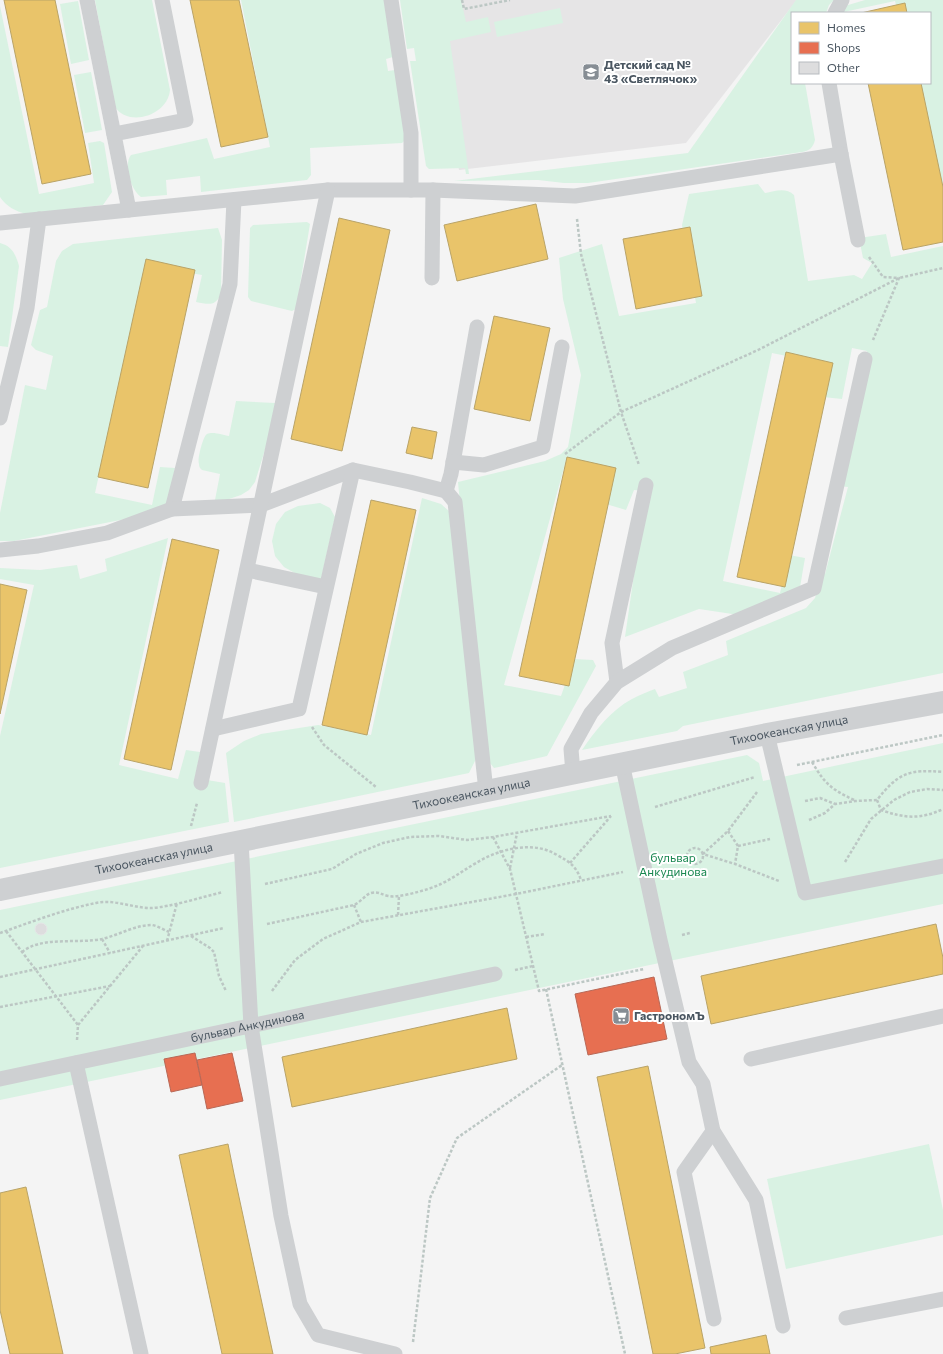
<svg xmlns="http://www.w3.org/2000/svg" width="943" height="1354" font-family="Commissioner,sans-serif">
  <rect width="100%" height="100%" fill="#f4f4f4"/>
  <polygon fill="#e6e5e6" points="428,0 797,0 686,143 459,170"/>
  <g fill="#d9f2e3">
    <path d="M 95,0 L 152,0 L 170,90 C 168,115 129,128 115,107 Z"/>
    <path d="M 241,0 L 384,0 L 393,57 L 386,59 L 388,71 L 395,70 L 405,140 L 402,143 L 310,148 L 311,175 L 307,180 L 201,192 L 200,176 L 166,180 L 167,195 L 141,197 C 131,190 123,165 131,155 L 207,138 L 214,159 L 270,147 Z"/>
    <polygon points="400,0 461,0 466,22 488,17 491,32 450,41 469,174 466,174 465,168 429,169 426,166 410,61 416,61 414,48 407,49"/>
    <path d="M 796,0 L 834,0 L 829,5 L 826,13 L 792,13 L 792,83 L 805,83 L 815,140 C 813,148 809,151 802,152 L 588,183 L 564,183 L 538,180 L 454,181 L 688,153 Z"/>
    <polygon points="865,0 943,0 943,222 913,83 930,83 930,13 898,13 895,1 839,13 838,8"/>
    <polygon points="78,1 89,60 71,64 60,4"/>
    <path d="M 0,6 L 39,194 L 94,183 L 88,143 L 100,141 L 104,143 L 112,192 L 103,205 L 27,214 C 16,212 6,206 0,197 Z"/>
    <polygon points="560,8 563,23 497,37 494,22"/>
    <polygon points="91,72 102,130 85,133 74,75"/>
    <path d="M 758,184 L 765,193 C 775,191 786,187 794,195 L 808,281 L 854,275 L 862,279 L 872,263 L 863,258 L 859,238 L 886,234 L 891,257 L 943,246 L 943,673 L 683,726 L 677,731 L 582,750 C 595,731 611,710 632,699 C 639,695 647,692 655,689 L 659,697 L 687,688 L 683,672 L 728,655 L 726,641 L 806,608 L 815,598 L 822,574 L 825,574 L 848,487 L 839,486 L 867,351 L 852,348 L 842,399 L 823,397 L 830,365 L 772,353 L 723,581 L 780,593 L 789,555 L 805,558 L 799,593 L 739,615 L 699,609 L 625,637 L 646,491 L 634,490 L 626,510 L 606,504 L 567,457 L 504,685 L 561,696 L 574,659 L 593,660 L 596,666 L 547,756 L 494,768 L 486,758 L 483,751 L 458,482 L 545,461 L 561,454 L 568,447 L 581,375 L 563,299 L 559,258 L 602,244 L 619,316 L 696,303 L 682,225 L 689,194 Z"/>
    <polygon points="307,222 310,224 296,309 292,311 251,301 248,297 250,228 253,225"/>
    <path d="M 218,228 L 222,240 L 221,295 C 214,307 208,304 196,302 L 202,275 L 145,265 L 95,493 L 152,505 L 160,467 L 175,468 L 166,511 L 14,541 L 0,541 L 0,513 L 25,385 L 46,390 L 53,356 L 36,350 L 31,345 L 40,310 L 47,307 L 56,261 L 62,251 L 73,244 Z"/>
    <path d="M 0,243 C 12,246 16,255 19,266 L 8,347 L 0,346 Z"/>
    <path d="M 236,401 L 275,403 L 268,440 L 255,482 L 249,490 L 241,495 L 220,502 L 215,500 L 220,474 L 202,470 C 200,468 199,467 199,464 C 197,460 203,436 207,434 C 213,431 223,435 229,436 Z"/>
    <polygon points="422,498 441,504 450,512 476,753 475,761 469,773 234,822 226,753 244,741 261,734 318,725 371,735"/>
    <polygon points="320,503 330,508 335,517 321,579 309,581 284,567 275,556 272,541 276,524 285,512 298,506"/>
    <polygon points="168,538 119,765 178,779 186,750 200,752 195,778 225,783 229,822 0,868 0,736 34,585 0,579 0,568 40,570 77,565 80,579 107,571 105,559"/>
    <polygon points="943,743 943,904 0,1100 0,910 747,755 759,763 763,781"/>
    <polygon points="929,1144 943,1210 943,1235 786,1269 767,1179"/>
  </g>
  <g fill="#e9c46a" stroke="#b9a367">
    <polygon points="4,0 55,0 91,174 42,184"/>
    <polygon points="190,0 239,0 268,137 221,147"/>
    <polygon points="905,3 907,13 861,13"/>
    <polygon points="868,83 921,83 943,187 943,242 903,250"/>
    <polygon points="536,204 548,259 457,281 444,225"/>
    <polygon points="339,218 390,230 342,451 291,439"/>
    <polygon points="690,227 702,296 636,309 623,239"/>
    <polygon points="146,259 195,270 148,488 98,477"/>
    <polygon points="494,316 550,328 530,421 474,409"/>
    <polygon points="786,352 833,363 785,587 737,577"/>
    <polygon points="412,427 437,432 432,459 406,453"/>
    <polygon points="567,457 616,468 569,686 519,676"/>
    <polygon points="371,500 416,510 367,735 322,725"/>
    <polygon points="172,539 219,550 171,770 124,759"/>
    <polygon points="0,584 27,590 0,714"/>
    <polygon points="936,924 943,958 943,974 711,1024 701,976"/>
    <polygon points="507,1008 517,1059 292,1107 282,1057"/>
    <polygon points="648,1066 705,1348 675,1354 653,1354 597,1077"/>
    <polygon points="228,1144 234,1174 273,1354 222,1354 179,1155"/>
    <polygon points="26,1187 63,1354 10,1354 0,1310 0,1193"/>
    <polygon points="766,1335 770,1354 711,1354 710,1347"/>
  </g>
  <g fill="#e76f51" stroke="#b86856">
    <polygon points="654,977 667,1039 588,1055 575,994"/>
    <polygon points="195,1053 202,1085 171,1092 164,1059"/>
    <polygon points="232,1053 243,1101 207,1109 197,1060"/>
  </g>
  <circle fill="#ddddde" stroke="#e5e6e7" cx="41" cy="929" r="6"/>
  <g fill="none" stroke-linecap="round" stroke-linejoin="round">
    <g stroke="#bcc7c4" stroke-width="2.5" stroke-dasharray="3 2" stroke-linecap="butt">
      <polyline points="462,0 464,9 510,0"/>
      <polyline points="577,219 581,254 621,412 639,465"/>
      <polyline points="869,257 883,277 899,278 873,340"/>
      <polyline points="565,454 621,412 758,350 899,278 943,268"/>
      <polyline points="312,727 324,745 376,787"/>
      <path d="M 812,762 C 825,784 831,789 854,800"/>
      <polyline points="797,765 943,735"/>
      <polyline points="757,792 728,831 703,854 735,864 779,881"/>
      <path d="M 877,800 L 881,810 C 904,818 920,820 943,809"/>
      <polyline points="805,801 820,798 835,804"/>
      <polyline points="655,807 755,777"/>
      <path d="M 809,820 L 825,813 L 835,804 L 855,801 L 877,800 C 898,773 909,769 943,772"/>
      <polyline points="191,826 197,803"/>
      <polyline points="728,831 738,846 735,864"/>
      <polyline points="493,837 510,869 539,991 644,969"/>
      <polyline points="738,846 770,839"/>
      <circle cx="695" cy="856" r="8"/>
      <polyline points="666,862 687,858"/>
      <polyline points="845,862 871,819 894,800 910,792 927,789 943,790"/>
      <polyline points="570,863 611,816"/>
      <polyline points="510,868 517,833"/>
      <polyline points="265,884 332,869 356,854 383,843 410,837 439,836 467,840 493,837 611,816"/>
      <polyline points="354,905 361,922"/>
      <polyline points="398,915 399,896"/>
      <path d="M 267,924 L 354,905 C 361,902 366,894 371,893 C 378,891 382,895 389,896 C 398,898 418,892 428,889 C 447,883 459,873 476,863 C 499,849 533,840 557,855 C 570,862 576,866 581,880"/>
      <polyline points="6,931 78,1025"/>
      <path d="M 0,933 C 31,922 65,909 96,903 C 115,899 132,908 151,908 C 171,907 202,897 223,892"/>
      <polyline points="682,935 690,933"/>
      <polyline points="191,936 210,948 214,952 219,976 226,991"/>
      <polyline points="526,937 545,934"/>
      <polyline points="102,939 110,953"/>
      <polyline points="167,941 177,903"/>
      <path d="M 22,952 C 41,936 78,944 102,939 C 119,935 135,925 152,925 C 158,926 164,930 169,932"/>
      <polyline points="515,970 533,966"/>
      <polyline points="0,977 224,928"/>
      <polyline points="546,989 625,1354"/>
      <polyline points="272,991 295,960 323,939 361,922 516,894 623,872"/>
      <polyline points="0,1007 110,986"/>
      <polyline points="77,1040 78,1025 143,946"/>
      <polyline points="413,1342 430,1198 457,1138 562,1065"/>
    </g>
    <g stroke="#ced0d2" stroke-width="15">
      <polyline points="87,0 129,210"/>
      <polyline points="391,0 411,133 411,190"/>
      <polyline points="835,13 842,0"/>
      <polyline points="829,83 841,154 858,240"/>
      <polyline points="114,134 186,120 162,0"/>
      <polyline points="0,223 328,190 433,190 575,196 841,154"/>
      <polyline points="432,278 433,190"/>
      <polyline points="477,327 451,474 446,491 455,502 486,791"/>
      <polyline points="0,418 27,308 39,219"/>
      <polyline points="453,462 484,465 543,447 562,347"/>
      <polyline points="172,509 230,284 234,200"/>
      <polyline points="0,550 38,546 107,533 172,509 261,505 353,470 410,482 446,491"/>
      <polyline points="247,570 326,587"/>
      <polyline points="617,682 612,643 646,485"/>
      <polyline points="213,729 299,709 353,470"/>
      <polyline points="767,734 805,893 943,866"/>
      <polyline points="622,763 660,940 689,1062 703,1084 713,1131 756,1200 783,1326"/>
      <polyline points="573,773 571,749 591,713 617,682 672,648 814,588 865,359"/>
      <polyline points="201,783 328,190"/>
      <polyline points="241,841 251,1026 281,1216 300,1304 318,1335 395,1354"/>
      <polyline points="751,1059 943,1016"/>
      <polyline points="76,1063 141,1354"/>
      <path id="s1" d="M 0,1079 L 495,974"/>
      <polyline points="713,1131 684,1172 714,1319"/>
      <polyline points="846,1318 943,1299"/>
    </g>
    <path stroke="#ced0d2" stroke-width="22" id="s2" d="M 0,890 L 767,734 L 943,702"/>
  </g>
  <defs>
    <symbol id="school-square" viewBox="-11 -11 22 22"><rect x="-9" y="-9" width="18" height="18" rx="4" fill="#868d94" stroke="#fff"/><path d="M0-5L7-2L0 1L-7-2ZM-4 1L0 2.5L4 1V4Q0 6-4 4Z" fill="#fff"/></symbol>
    <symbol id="supermarket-square" viewBox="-11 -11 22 22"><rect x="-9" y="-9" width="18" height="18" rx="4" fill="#868d94" stroke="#fff"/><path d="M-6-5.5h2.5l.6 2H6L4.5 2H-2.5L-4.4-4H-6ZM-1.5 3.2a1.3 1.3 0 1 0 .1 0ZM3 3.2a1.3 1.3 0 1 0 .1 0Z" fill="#fff"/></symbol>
  </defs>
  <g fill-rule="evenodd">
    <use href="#school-square" x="581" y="62" width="20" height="20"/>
    <use href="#supermarket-square" x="611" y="1006" width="20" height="20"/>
  </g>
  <g text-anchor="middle" stroke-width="4" stroke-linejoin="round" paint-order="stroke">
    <g font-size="12" font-weight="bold" fill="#4a5661" stroke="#fff" text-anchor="start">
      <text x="604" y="69">Детский сад №<tspan x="604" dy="14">43 «Светлячок»</tspan></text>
      <text x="634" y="1020">ГастрономЪ</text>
    </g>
    <g font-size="12" fill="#4a5661" stroke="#fff">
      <text dy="4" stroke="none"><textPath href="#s2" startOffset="805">Тихоокеанская улица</textPath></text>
      <text dy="4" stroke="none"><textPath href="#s2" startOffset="481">Тихоокеанская улица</textPath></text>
      <text dy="4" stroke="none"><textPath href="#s2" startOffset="157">Тихоокеанская улица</textPath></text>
      <text dy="4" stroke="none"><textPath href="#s1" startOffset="253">бульвар Анкудинова</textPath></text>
    </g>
    <g font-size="12" fill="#17864f" stroke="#fff">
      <text x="673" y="862">бульвар<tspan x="673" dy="14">Анкудинова</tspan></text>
    </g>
  </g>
  <rect x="791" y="12" width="140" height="72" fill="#ffffff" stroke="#b7bbc0"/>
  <rect x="799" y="22" width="20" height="12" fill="#e9c46a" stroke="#b7bbc0"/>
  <text x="827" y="32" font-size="12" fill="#4a5661">Homes</text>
  <rect x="799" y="42" width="20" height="12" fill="#e76f51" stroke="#b7bbc0"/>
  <text x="827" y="52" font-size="12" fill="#4a5661">Shops</text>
  <rect x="799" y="62" width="20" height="12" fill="#ddddde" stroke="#b7bbc0"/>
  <text x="827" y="72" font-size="12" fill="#4a5661">Other</text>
</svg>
